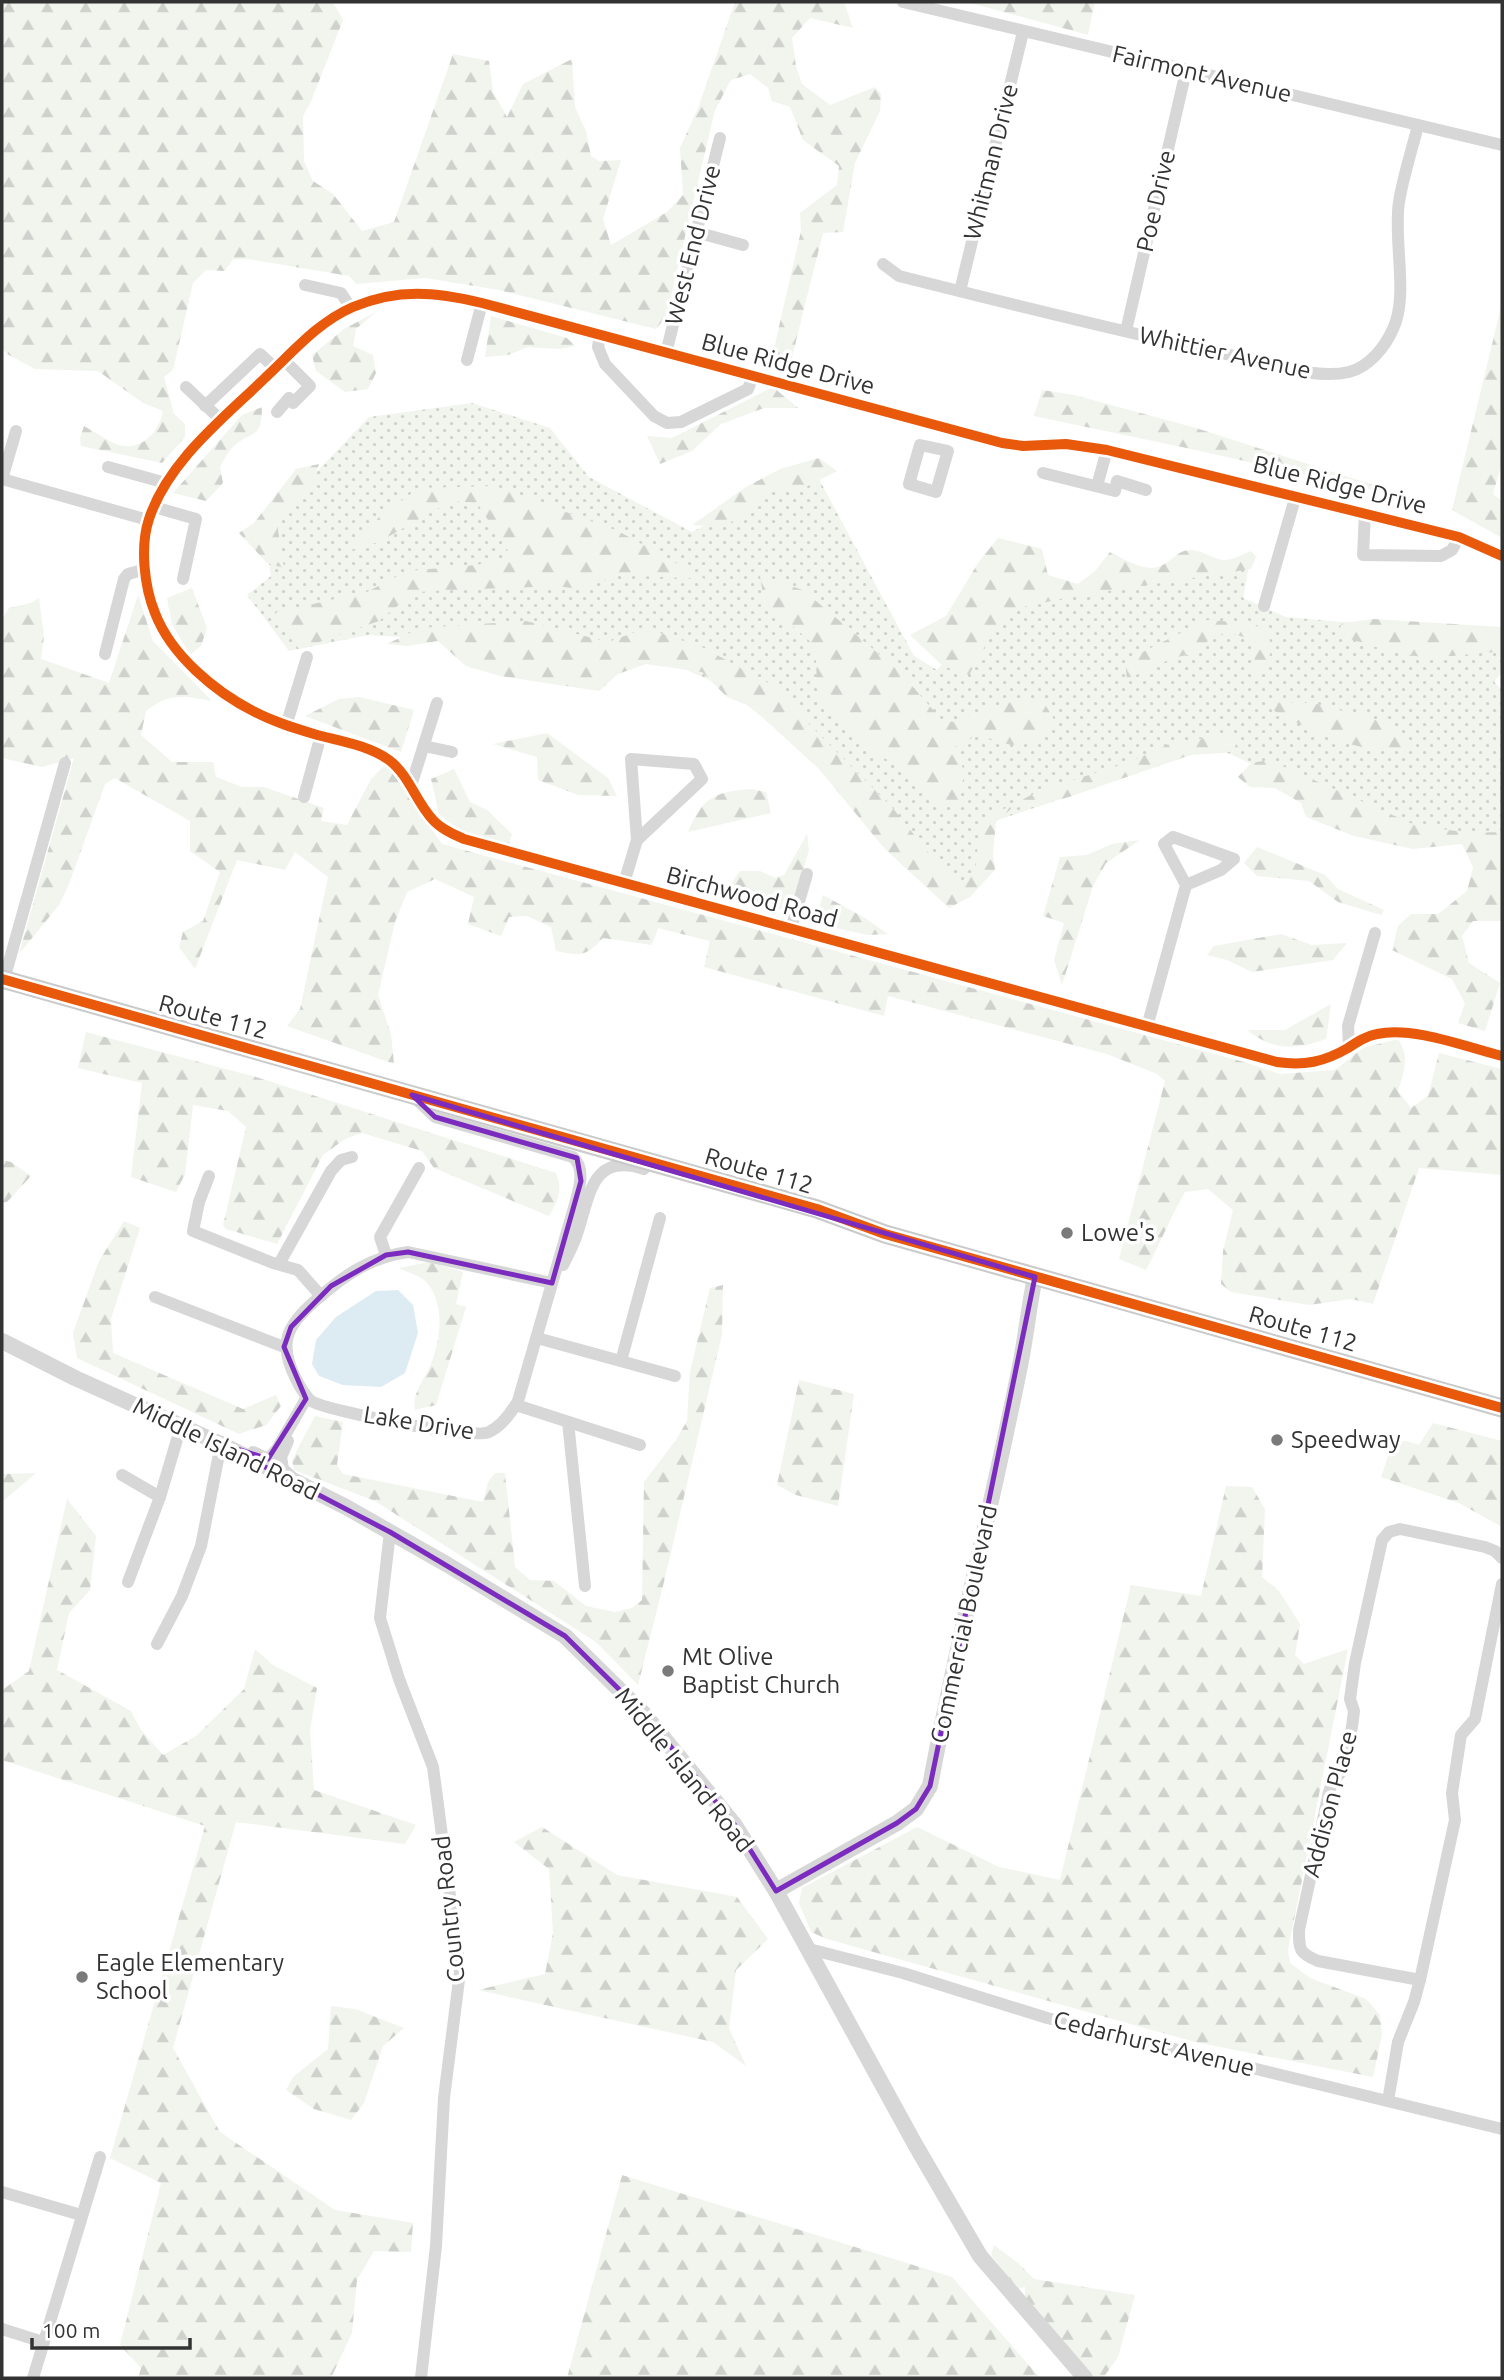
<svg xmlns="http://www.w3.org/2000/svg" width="1504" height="2380" font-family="Ubuntu,sans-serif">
  <defs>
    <pattern id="grass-dots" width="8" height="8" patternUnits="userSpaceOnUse" patternTransform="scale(1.75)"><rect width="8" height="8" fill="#f1f5ed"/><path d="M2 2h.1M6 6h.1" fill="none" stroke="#cfd2cc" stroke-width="1.8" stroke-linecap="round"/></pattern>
    <pattern id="forest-firs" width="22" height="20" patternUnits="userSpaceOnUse" patternTransform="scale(1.75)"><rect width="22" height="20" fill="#f1f5ed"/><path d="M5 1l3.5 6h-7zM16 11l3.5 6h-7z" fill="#cfd2cc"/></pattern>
  </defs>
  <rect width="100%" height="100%" fill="#fff"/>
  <polygon fill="url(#grass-dots)" points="472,403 550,428 589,477 692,532 813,468 914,656 937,670 1004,596 1250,559 1243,598 1286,617 1502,636 1502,672 1494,682 1502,690 1502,838 1406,836 1215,747 989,823 984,873 952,892 761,703 646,652 368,635 289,651 247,595 271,576 263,528 369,417"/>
  <g fill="url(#forest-firs)">
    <path d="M 2,2 L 333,2 L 343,20 L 312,99 L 303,116 L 304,161 L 313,181 L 333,194 L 362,231 L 394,222 L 453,54 L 489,61 L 493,92 L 507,117 L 523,84 L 572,59 L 575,107 L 586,131 L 591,156 L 599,161 L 621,160 L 603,219 L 611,245 L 667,212 L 683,195 L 680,148 L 698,108 L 735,2 L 844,2 L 853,28 L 810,18 L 792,38 L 796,66 L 802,84 L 830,105 L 875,87 L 881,94 L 880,111 L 855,163 L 843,232 L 823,233 L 791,361 L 772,357 L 801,231 L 800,213 L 837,185 L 839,166 L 803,140 L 790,107 L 772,101 L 768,88 L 750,74 L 731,80 L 715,110 L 666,317 L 656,329 L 499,290 L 425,278 L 357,284 L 349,276 L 248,259 L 233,259 L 225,271 L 206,270 L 193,283 L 173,370 L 164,377 L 174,414 L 185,424 L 185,437 L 162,463 L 81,446 L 80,438 L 84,426 C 95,432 107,441 119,445 C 142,452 160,430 163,411 L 143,403 L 98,371 L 35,369 L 7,354 L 2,348 Z"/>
    <polygon points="967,2 1095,2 1088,35"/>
    <polygon points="1502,303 1502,463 1493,494 1502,501 1502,538 1452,510"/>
    <polygon points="376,312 356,329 353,346 373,355 376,373 368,389 345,392 316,371 312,355 344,329"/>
    <polygon points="491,316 567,338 575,346 560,349 528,347 508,355 485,357"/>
    <polygon points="773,387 798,408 764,408 721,424 692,451 660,464 647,436 672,438"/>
    <polygon points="1042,390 1074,395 1196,428 1426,502 1196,450 1034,416"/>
    <path d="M 262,407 C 262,440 252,430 234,446 C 228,451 224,460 220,466 L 223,483 L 206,501 L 173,493 L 242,415 Z"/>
    <polygon points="819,458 837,471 806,487 768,492 746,512 724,527 692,525 746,487 780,469"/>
    <polygon points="319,464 311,486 277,524 284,568 267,563 239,533 254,523 296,469"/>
    <polygon points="495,486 618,531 705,579 621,575 579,589 557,586 429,591 413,593 379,621 299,649 274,616 277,612 367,592 407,571 476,565 509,558 508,551 477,503 451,501 379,542 351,550 379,517 419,488"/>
    <path d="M 998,538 L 1042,549 L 1048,575 L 1078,584 L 1095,571 L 1110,552 C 1124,559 1145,573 1161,566 C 1169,562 1176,554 1184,551 C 1200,546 1211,560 1225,560 C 1233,560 1243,554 1251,551 L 1256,557 L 1251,569 L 1070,597 L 1014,609 L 995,628 L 969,675 L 943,666 L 910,635 L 946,616 L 978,563 Z"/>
    <polygon points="760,576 803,590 898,670 941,719 953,722 1015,700 1043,701 1055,721 1037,742 1011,745 978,735 955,747 964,771 959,810 931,799 898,765 872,752 825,706 817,689 816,660 813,644 764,601"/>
    <polygon points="192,588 207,628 201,646 190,655 172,624 167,598"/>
    <path d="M 138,595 L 153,641 L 212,701 C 182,696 171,692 146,711 L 141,735 L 172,762 L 213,762 L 216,777 L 242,787 L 264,787 L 324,808 L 321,821 L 347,825 L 371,779 L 386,764 L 442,844 L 1244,1062 L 1280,1074 L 1335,1070 L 1363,1048 L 1398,1039 C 1410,1058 1404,1071 1398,1091 L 1411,1108 L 1428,1096 L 1439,1053 L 1502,1069 L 1502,1175 L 1419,1168 L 1373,1304 L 1351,1299 L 1309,1305 L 1231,1292 L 1221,1284 L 1223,1251 L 1233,1210 L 1208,1189 L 1185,1192 C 1170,1218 1160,1244 1146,1270 L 1119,1259 L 1165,1081 L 1157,1074 L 1107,1054 L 888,996 L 884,1016 L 704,967 L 710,941 L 658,928 L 652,945 L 603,938 C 585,957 581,956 556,951 L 551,927 L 527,916 L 509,917 L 501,936 L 468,924 L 474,897 L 435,879 L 407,892 L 395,922 L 378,995 L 391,1034 L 394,1064 L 287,1026 L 300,1009 L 328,877 L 295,852 L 285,870 L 237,860 L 195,969 L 179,947 L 183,932 L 203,921 L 220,872 L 190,851 L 190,821 L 115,778 L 105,784 L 69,884 L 59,905 L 19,954 L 74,758 L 42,767 L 2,758 L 2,619 L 9,608 L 31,603 L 39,598 L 44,637 L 41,659 L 109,683 Z"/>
    <path d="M 1374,619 L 1502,627 L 1502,652 C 1480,652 1459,656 1437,657 C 1404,659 1369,644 1337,635 L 1342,623 Z"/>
    <path d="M 1206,620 L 1250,623 L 1267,631 C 1275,655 1270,657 1255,676 L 1254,640 L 1226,632 L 1199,646 L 1196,653 L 1173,658 L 1127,679 L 1125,661 Z"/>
    <polygon points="526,621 608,642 638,631 652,630 704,648 783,691 809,724 891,806 932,857 959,883 975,872 980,821 1041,790 1130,762 1169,744 1227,734 1240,749 1224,753 1190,755 1069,797 1047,803 1028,805 1011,809 996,822 993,854 995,870 970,897 949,908 884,848 819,769 762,717 747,705 727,697 702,672 646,664 618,674 599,691 500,676 466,666 438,641 407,646 387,644 420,628"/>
    <polygon points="359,697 414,710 401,752 305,716 339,699"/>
    <path d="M 1271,702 L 1313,703 L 1380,721 L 1420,749 C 1407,749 1394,751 1381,750 C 1341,746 1305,728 1271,709 Z"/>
    <polygon points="547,733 608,778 617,796 578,795 538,780 537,757 493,744"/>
    <polygon points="1269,760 1415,825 1469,833 1502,832 1502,921 1473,921 1462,936 1469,963 1500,983 1485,1031 1458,1023 1465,1003 1452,979 1392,950 1398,926 1411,914 1438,914 1467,891 1473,867 1462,844 1413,849 1354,836 1306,817 1301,803 1275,788 1250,787 1238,777 1251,763"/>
    <polygon points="454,769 470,802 487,810 512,834 509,845 462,832 439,814 431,779"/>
    <path d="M 751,789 L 766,792 L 771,813 L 688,832 C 702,797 715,792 751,789 Z"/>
    <polygon points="807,834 809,850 793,906 769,912 743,904 725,892 740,871 760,871 775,878 784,875"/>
    <polygon points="1140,840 1106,863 1093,886 1062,985 1054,960 1064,923 1043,916 1060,857 1087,855 1112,844"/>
    <polygon points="1257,847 1325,875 1338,889 1384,910 1381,915 1338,902 1309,881 1257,876 1244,863"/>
    <polygon points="823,895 865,918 888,934 868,935 822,925 817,915"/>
    <polygon points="1281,934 1312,945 1347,943 1333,960 1252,972 1227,960 1207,955 1214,946"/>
    <path d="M 1331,1004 L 1326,1039 C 1296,1050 1273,1051 1247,1030 L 1285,1030 Z"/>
    <path d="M 86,1032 L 256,1077 L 556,1173 C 563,1190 558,1201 549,1216 L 434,1168 L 422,1151 L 362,1133 L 345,1139 L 323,1155 L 277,1244 L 226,1229 L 223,1225 L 246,1127 L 228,1111 L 193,1105 L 185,1174 L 176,1192 L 131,1177 L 142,1083 L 78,1068 Z"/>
    <polygon points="2,1160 11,1162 31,1176 7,1202 2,1203"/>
    <polygon points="124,1221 140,1228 111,1319 113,1353 243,1409 276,1395 281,1406 266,1425 239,1434 77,1358 73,1333 99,1261"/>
    <path d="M 429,1262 L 463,1272 L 456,1304 L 466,1307 L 436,1405 L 415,1410 C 411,1394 425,1379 431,1364 C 441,1339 446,1300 424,1280 C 418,1275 406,1272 399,1268 Z"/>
    <polygon points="723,1285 722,1334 664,1582 638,1685 596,1642 375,1501 294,1470 292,1460 315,1416 343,1422 337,1465 343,1474 483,1502 488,1482 495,1473 505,1473 515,1567 530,1580 554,1581 586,1606 615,1612 632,1608 642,1600 644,1482 676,1440 687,1421 690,1372 710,1288"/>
    <polygon points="799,1380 854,1394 838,1506 796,1495 777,1485"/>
    <polygon points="1433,1423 1502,1441 1502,1527 1459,1503 1381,1477 1393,1442 1406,1441 1419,1445"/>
    <polygon points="36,1473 2,1502 2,1474"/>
    <polygon points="1226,1486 1252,1487 1265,1509 1262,1577 1279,1591 1300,1624 1295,1655 1304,1664 1348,1649 1288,1950 1290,1963 1310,1978 1366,1999 1380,2015 1382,2035 1373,2077 1195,2042 827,1939 811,1932 799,1903 802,1888 917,1827 999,1867 1060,1880 1131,1585 1201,1596"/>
    <polygon points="67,1499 96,1536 90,1590 69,1613 57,1670 131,1711 141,1730 163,1755 196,1736 244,1689 255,1649 273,1665 317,1688 310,1730 314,1790 416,1825 405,1844 236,1822 173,2048 220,2132 335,2210 413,2223 411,2252 374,2251 357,2280 352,2333 331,2378 138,2378 141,2368 120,2345 161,2183 110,2158 205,1826 2,1760 2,1690 29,1671"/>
    <polygon points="542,1827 617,1875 737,1897 768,1939 736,1970 729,2028 746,2066 713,2042 478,1990 545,1974 553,1933 549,1869 514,1842"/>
    <polygon points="331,2006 355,2009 404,2028 383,2046 364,2103 351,2120 314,2109 286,2090 293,2077 328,2049"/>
    <polygon points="622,2175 952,2277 1040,2378 567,2378"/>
    <polygon points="994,2245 1018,2263 1034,2279 1135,2295 1118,2357 1103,2378 1095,2378 1060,2342 1025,2299 1025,2287 1017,2289 991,2255"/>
  </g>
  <polygon fill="#ddebf3" points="398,1290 413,1305 418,1333 405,1373 381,1387 343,1385 319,1376 312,1364 316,1340 336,1317 376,1291"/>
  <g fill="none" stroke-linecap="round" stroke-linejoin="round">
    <g stroke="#d7d7d7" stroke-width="12">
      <polyline points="903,2 1502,145"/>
      <polyline points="696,232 743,245"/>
      <path d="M 883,264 L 899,276 C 1010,304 1122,332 1235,356 C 1269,363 1315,380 1349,372 C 1369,367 1385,347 1393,329 C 1409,296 1393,240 1399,202 C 1403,177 1412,150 1418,125"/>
      <polyline points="305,285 341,293 351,308"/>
      <polyline points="960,291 1023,32"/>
      <polyline points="1126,331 1186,71"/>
      <polyline points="600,335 598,347 605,364 654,416 667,423 681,422 748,389 753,376"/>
      <polyline points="666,353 720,138"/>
      <polyline points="467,360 482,303"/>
      <polyline points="186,387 221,420"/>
      <polyline points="205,406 260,354 276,369"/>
      <polyline points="277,412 289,398 293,403 310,386 284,360"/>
      <polygon points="920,445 948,451 936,492 909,484"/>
      <polyline points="108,467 166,483"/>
      <polyline points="1043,473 1115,491 1117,481 1146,490"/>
      <polyline points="2,479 148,520"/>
      <polyline points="2,479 16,431"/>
      <polyline points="1097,486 1107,450"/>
      <polyline points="154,507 196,519 183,579"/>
      <polyline points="1365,513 1363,555 1441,556 1452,550 1459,537"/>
      <path d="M 1502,556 L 1459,537 L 1107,450 L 1066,444 L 1023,446 L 1002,443 L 482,303 C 436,292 398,288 353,307 C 318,322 293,352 266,377 C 224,418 168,461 149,519 C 140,546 144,586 155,613 C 171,655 215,692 255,712 C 274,722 294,728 314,734 C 339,741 368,745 389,760 C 409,775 416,802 433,820 C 441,829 453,834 464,839 L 1277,1062 C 1304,1066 1324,1062 1348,1048 C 1357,1042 1366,1036 1377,1034 C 1413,1026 1466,1047 1502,1056"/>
      <polyline points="1264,606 1296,495"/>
      <polyline points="105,654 124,579 128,574 146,569"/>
      <polyline points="286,726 307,657"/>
      <polyline points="424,746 452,752"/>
      <polygon points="631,759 694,764 702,779 637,840"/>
      <polyline points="411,786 437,703"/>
      <polyline points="304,797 321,735"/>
      <polyline points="624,883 637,840"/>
      <polyline points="791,929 807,874"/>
      <polyline points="4,980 65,763"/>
      <polyline points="1147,1027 1186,885 1221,870 1234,859 1173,837 1164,844 1186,885"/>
      <polyline points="1349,1047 1348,1026 1375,933"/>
      <path d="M 415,1098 L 435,1117 L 573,1157 C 586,1169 579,1189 575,1204 L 518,1401 C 511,1413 502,1426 489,1432 C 474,1440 327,1411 311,1401 C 304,1395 300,1387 296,1379 C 278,1344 286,1326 315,1301 C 343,1276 370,1257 408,1252 L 552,1283"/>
      <polyline points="209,1176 199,1202 193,1231 273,1263 298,1270 321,1296"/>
      <polyline points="386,1255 380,1237 419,1168"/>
      <polyline points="279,1264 331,1171 341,1160 352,1157"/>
      <path d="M 563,1265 C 568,1255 574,1244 577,1234 C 590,1196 591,1152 644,1169"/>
      <polyline points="155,1297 284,1347"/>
      <polyline points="537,1338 675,1376"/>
      <polyline points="621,1361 660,1218"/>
      <polyline points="516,1405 640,1445"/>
      <polyline points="568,1422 585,1586"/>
      <polyline points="288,1441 281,1457 283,1469 292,1477"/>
      <polyline points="253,1452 268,1459 277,1449 307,1397"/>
      <polyline points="122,1475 160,1497"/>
      <polyline points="390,1532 380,1618 399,1679 433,1767 460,1972 444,2098 436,2246 421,2378"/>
      <polyline points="128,1582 160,1497 181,1426"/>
      <polyline points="157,1644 182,1596 201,1546 221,1444"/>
      <polyline points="809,1949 903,1973 1047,2018 1502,2129"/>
      <path d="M 1420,1980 L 1318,1961 C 1299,1953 1299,1950 1299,1930 L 1329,1792 L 1332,1783 L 1341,1772 L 1352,1727 L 1354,1711 L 1350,1699 L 1355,1663 L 1382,1540 L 1389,1532 L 1400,1529 L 1485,1547 L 1495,1551 L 1502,1558"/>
      <polyline points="1388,2101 1398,2042 1414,2002 1420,1980 1455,1820 1452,1793 1461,1735 1475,1719 1502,1584"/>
      <polyline points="2,2192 81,2215"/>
      <polyline points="2,2329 43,2342"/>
      <polyline points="33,2378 100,2157"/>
    </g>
    <g stroke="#d7d7d7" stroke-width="16">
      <polyline points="2,1341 75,1378 221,1444 346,1507 448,1565 565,1636 644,1714 734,1824 776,1891 916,2146 980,2256 1085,2378"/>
      <path d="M 776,1891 L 897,1823 L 916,1809 L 930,1786 C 956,1645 992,1506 1020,1366 C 1026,1336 1029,1306 1035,1277"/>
    </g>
    <polyline stroke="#cacaca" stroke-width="19" points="2,979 817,1209 885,1234 1502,1408"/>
    <defs>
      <g id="cycleway">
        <path d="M 1502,556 L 1459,537 L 1107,450 L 1066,444 L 1023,446 L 1002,443 L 482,303 C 436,292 398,288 353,307 C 318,322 293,352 266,377 C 224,418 168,461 149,519 C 140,546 144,586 155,613 C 171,655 215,692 255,712 C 274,722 294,728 314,734 C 339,741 368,745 389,760 C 409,775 416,802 433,820 C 441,829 453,834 464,839 L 1277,1062 C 1304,1066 1324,1062 1348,1048 C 1357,1042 1366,1036 1377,1034 C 1413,1026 1466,1047 1502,1056"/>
        <polyline points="2,979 817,1209 885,1234 1502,1408"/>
      </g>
    </defs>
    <use href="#cycleway" stroke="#fff" stroke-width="15"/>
    <use href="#cycleway" stroke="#e8590c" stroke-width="10"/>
  </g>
  <path fill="none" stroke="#7b2cbf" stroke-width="5" stroke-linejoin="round" d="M 412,1095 L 1035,1277 L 930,1786 L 916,1809 L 897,1823 L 776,1891 L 734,1824 L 644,1714 L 565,1636 L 390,1532 L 219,1443 L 268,1459 L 306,1399 L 284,1347 L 291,1327 L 331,1286 L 386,1255 L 408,1252 L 552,1283 L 581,1181 L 577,1158 L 435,1117 Z"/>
  <g fill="#7a7a7a" stroke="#fff" stroke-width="2.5">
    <circle cx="1067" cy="1233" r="7"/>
    <circle cx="1277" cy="1440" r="7"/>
    <circle cx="668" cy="1671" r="7"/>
    <circle cx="82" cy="1977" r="7"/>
  </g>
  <g text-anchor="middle" stroke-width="7" stroke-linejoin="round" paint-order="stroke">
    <g font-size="24" fill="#333" stroke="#fff">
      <text transform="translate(1202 74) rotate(13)" y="8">Fairmont Avenue</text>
      <text transform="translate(991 162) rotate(-76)" y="8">Whitman Drive</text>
      <text transform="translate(1156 201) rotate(-77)" y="8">Poe Drive</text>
      <text transform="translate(693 245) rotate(-76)" y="8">West End Drive</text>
      <text transform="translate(1225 353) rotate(12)" y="8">Whittier Avenue</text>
      <text transform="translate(788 364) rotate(15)" y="8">Blue Ridge Drive</text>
      <text transform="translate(1340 485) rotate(14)" y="8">Blue Ridge Drive</text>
      <text transform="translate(752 897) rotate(15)" y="8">Birchwood Road</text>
      <text transform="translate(213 1017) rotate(15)" y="8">Route 112</text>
      <text transform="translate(759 1171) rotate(16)" y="8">Route 112</text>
      <text transform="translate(1303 1329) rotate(16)" y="8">Route 112</text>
      <text transform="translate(419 1423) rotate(9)" y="8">Lake Drive</text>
      <text transform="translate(226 1449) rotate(26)" y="8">Middle Island Road</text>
      <text transform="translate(964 1624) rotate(-78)" y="8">Commercial Boulevard</text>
      <text transform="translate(684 1770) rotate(51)" y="8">Middle Island Road</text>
      <text transform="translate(1330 1804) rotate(-75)" y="8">Addison Place</text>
      <text transform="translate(449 1909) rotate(-96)" y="8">Country Road</text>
      <text transform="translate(1154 2044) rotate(14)" y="8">Cedarhurst Avenue</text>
    </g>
    <g font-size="24" fill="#333" stroke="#fff" text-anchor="start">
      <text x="1081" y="1241">Lowe's</text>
      <text x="1291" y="1448">Speedway</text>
      <text x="682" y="1665">Mt Olive<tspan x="682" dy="28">Baptist Church</tspan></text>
      <text x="96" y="1971">Eagle Elementary<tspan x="96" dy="28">School</tspan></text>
    </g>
  </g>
  <rect width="1504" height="2380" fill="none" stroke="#333333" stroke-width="7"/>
  <path d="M32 2338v10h158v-10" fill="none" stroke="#333333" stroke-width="3.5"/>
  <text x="42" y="2338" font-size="21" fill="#333333" stroke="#ffffff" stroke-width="5" paint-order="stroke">100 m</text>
</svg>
